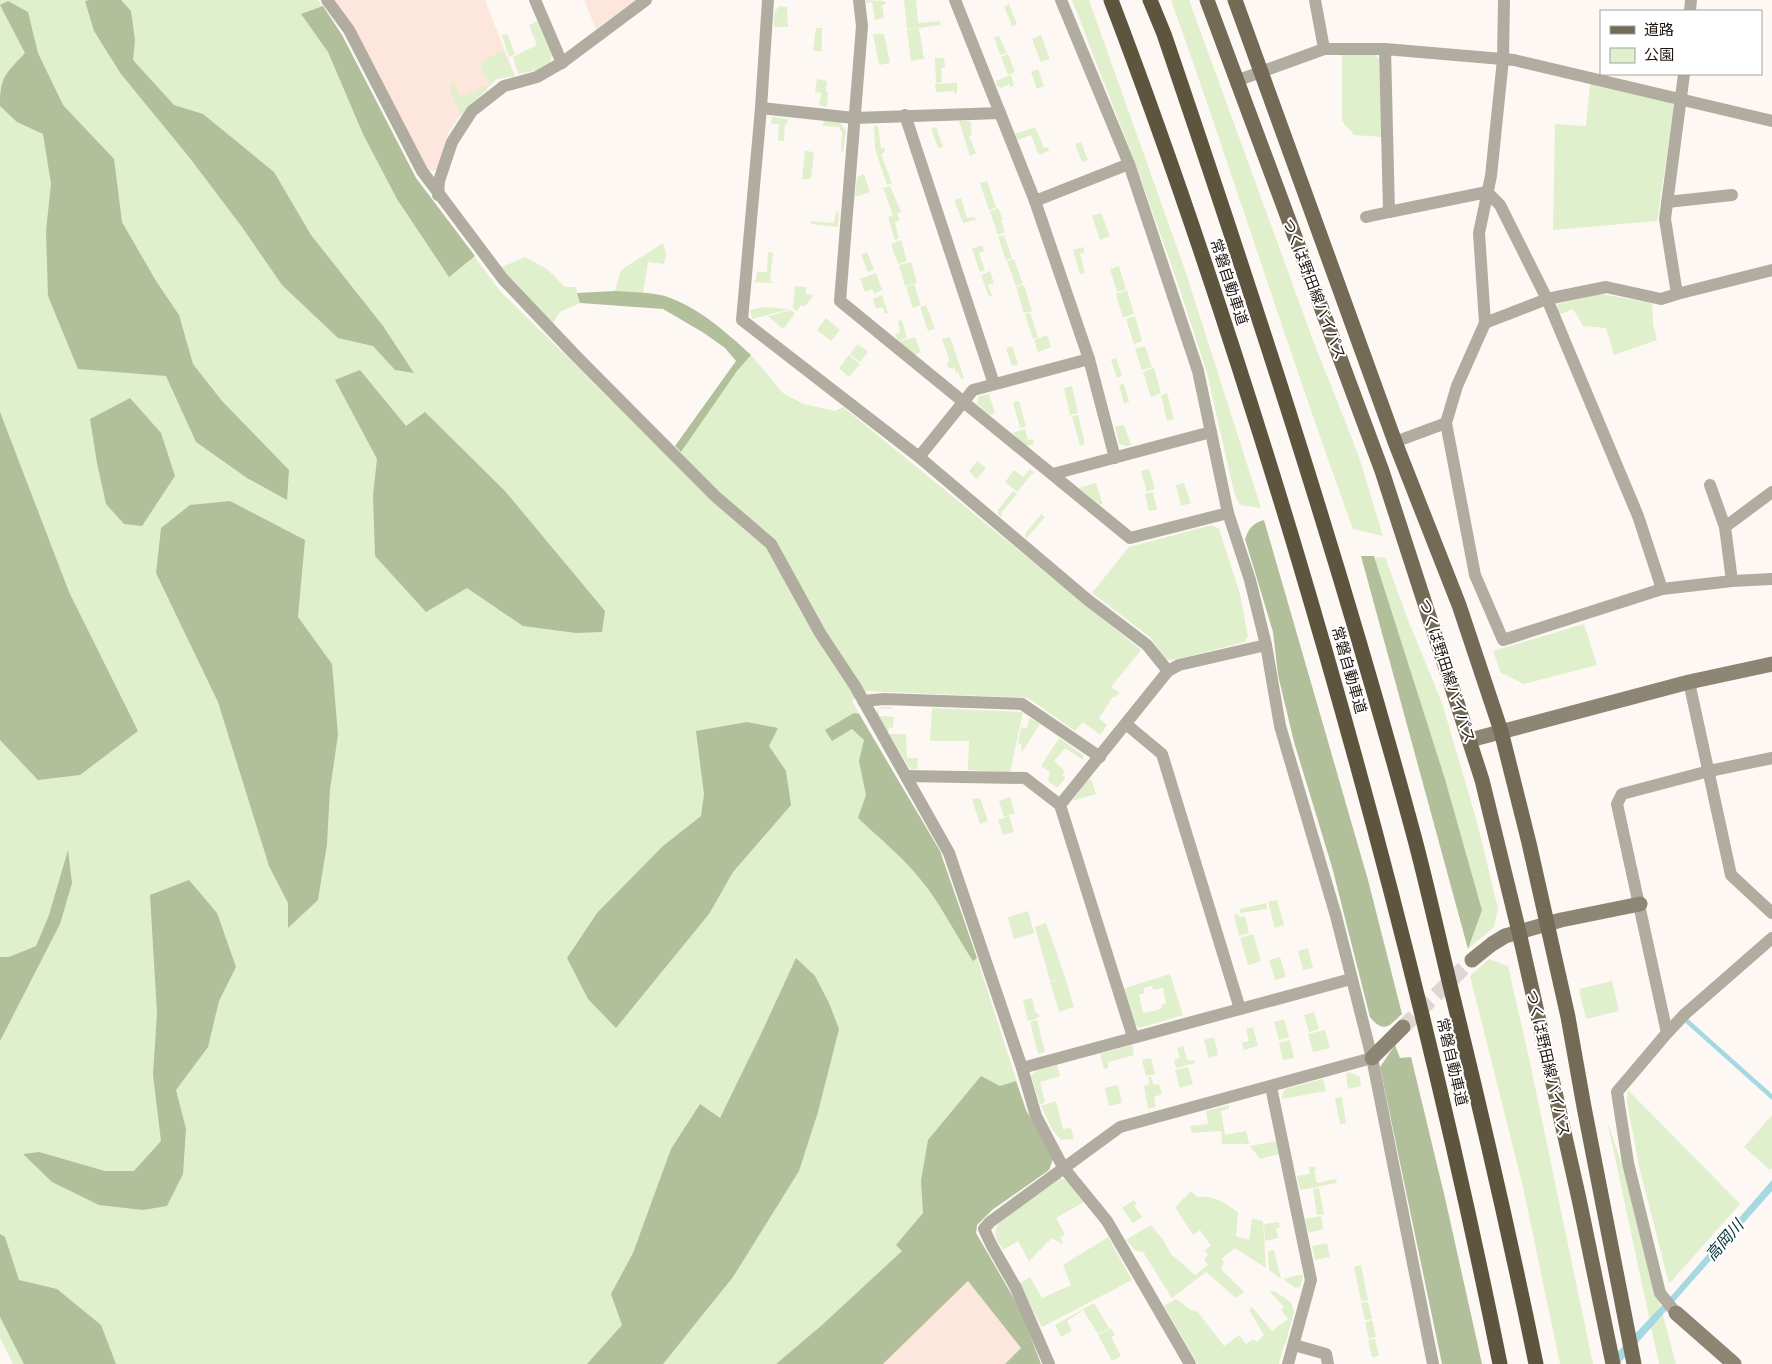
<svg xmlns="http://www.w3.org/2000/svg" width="1772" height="1364" font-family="Ubuntu,'Noto Sans JP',sans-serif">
  <rect width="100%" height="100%" fill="#fef8f5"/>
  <g fill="#fde7dc">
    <polygon points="332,0 485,0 515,76 496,79 461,115 448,133 437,170 427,171"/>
    <polygon points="584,0 636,0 596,29"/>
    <polygon points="968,1281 1021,1348 1005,1364 883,1364"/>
  </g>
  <g fill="#e0efcc" fill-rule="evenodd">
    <polygon points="0,0 318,0 342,35 416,178 500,291 674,462 737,371 751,355 783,393 804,404 835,411 843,407 1141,650 1111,687 1120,693 1115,697 1113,697 1099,718 1107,725 1100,735 1083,722 1075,731 1028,698 864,691 852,701 940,851 977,958 1026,1110 1053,1159 1049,1170 992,1210 977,1225 976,1238 838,1364 13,1364 0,1338"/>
    <polygon points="866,0 885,1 886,4 882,5 884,18 875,20 872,2 866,3"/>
    <polygon points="904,0 916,0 918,23 940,21 941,25 919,28 924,59 911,61 907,30 917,28 907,29"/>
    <polygon points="1072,0 1089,0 1185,270 1261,508 1240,505 1234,492 1207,373 1177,281 1134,160"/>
    <path d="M 1171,0 L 1189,0 L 1314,343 L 1358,454 L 1383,536 L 1353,529 C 1289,354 1234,176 1171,0 Z"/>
    <polygon points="1009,4 1017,24 1012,26 1004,6"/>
    <path d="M 780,6 L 787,7 L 788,27 L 774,27 C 774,18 772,12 780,6 Z"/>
    <polygon points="537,21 552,54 550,63 539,70 518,74 513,57 537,45 529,25"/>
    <polygon points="816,28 822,28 822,51 813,51"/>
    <polygon points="507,34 515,54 509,57 502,35"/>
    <polygon points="873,34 884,34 890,63 879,65"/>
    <polygon points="1041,35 1050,59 1041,62 1032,39"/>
    <polygon points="999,36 1007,53 1000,55 994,37"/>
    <polygon points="503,50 515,76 496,79 490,86 480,66 483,65 482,61"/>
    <polygon points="1008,54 1015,72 1008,75 1001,57"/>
    <polygon points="1375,54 1379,59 1382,137 1354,135 1342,121 1342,55"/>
    <polygon points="935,58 944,58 945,67 941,68 942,82 936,83"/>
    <polygon points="1038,69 1044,86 1037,89 1031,72"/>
    <polygon points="1011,75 1014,86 1011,87 1009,84 1001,88 997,86 996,81"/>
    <polygon points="817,79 827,81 826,92 828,92 827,107 819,105 821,93 815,92"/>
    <polygon points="452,81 461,97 487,85 488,88 461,115 451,93"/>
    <polygon points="957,83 957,93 954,93 954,91 936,92 935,84"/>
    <polygon points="1590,83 1670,99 1674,106 1657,221 1553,230 1555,124 1586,126"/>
    <polygon points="772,117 788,119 787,124 785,124 784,141 778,141 779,124 771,124"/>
    <polygon points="824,121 840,122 846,131 843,152 841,151 842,131 840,131 840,127 823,126"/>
    <polygon points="959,121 969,121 972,125 970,127 972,135 969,136 976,153 970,156"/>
    <polygon points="874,126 878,126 881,148 884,148 885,152 881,154 892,183 887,185 875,149 877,148 875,148"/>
    <polygon points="936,127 943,147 938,148 931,128"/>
    <polygon points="1035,127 1044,148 1048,147 1049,151 1039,155 1031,135 1018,140 1015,134"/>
    <polygon points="1081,142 1088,160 1082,162 1075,144"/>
    <polygon points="805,151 814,152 811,179 802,179"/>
    <polygon points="864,174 870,192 855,197 857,177"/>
    <polygon points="987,181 996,207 989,210 980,183"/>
    <polygon points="890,186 901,212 893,215 883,188"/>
    <polygon points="961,198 967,218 974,217 977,219 963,223 954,200"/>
    <polygon points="998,208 1003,219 1001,221 1005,232 998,235 990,211"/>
    <polygon points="836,212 839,213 838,227 811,224 811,221 834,223"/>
    <polygon points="1101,213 1110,236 1100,240 1092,216"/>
    <polygon points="897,214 900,220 895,222 899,238 895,240 888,217"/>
    <polygon points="1004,235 1012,258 1006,260 998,237"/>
    <polygon points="901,240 907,261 898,264 891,244"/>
    <polygon points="663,243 666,253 664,264 648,262 643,294 615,291 621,270"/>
    <polygon points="982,245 984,251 979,253 985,270 980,272 972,249"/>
    <polygon points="1083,247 1085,252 1080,254 1085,273 1080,274 1073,250"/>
    <polygon points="768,252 773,253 770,281 772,281 772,283 753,282 756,280 757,272 767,272"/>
    <polygon points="867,252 874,270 868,272 861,255"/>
    <polygon points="525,257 547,269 565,287 576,287 580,303 560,312 553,323 512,283 502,267"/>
    <polygon points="1014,259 1023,284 1016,286 1007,261"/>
    <polygon points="911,262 917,283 905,286 899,265"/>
    <polygon points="1119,266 1126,289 1117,292 1110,269"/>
    <polygon points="990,271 994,283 988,285 992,296 989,297 981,275"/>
    <polygon points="876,273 882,290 874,294 872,289 865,292 860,279"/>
    <polygon points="914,284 921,305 913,308 906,287"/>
    <polygon points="1024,285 1032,311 1024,313 1016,287"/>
    <polygon points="795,286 806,287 806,294 814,295 805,306 801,305 797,311 793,308"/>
    <polygon points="1127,290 1134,314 1123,318 1116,294"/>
    <polygon points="1601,294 1652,303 1653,324 1657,340 1614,355 1606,328 1583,326 1573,309 1559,315 1557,308 1558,304"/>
    <polygon points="882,295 888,313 885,314 883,307 876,309 873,299"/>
    <polygon points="926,305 935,329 928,331 920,307"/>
    <polygon points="764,307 790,309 752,319 750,310"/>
    <polygon points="791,310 795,314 783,329 768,316"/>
    <polygon points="1030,313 1038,337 1033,339 1025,314"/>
    <polygon points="1135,316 1142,341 1134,344 1126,319"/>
    <polygon points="826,318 840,330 831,341 817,330"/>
    <polygon points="902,320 907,338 898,341 895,334 900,332 898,321"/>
    <polygon points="1047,335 1051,347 1038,352 1034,340"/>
    <polygon points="915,337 921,352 914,355 898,342"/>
    <polygon points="950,337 964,378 961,379 958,372 956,373 954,367 949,369 947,363 950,361 942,339"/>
    <polygon points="858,344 868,352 860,362 850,354"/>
    <polygon points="1012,346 1018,364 1012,366 1006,349"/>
    <polygon points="1145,346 1152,367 1142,370 1135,349"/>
    <polygon points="849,355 860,364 849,377 839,368"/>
    <polygon points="1116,358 1122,376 1117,378 1111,360"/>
    <polygon points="1154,368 1161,393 1151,397 1143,372"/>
    <polygon points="1124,384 1129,402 1124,404 1119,385"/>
    <polygon points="1072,386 1078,413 1070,415 1064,388"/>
    <polygon points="1167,393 1174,419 1167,421 1161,395"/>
    <polygon points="989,394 995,413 990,415 977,404 979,396"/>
    <polygon points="1019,401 1026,427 1020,428 1013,402"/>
    <polygon points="1078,415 1085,444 1080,446 1072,416"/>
    <polygon points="1124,425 1131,445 1126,446 1119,444 1115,426"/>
    <polygon points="1025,429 1028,440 1033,439 1034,444 1027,446 1012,433"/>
    <polygon points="977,461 986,468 977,479 969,471"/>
    <polygon points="1030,469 1035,473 1031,475 1017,492 1005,482 1014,470 1023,477"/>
    <polygon points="1149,469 1155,489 1147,492 1141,471"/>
    <polygon points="1096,483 1102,502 1103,504 1100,505 1079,488"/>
    <polygon points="1184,483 1191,503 1181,506 1176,485"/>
    <polygon points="1013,491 1017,494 1002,512 1001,517 998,514 998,510"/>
    <polygon points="1153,492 1157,510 1149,511 1145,494"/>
    <polygon points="1041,514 1045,517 1026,539 1025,534"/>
    <polygon points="1212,525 1219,529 1240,594 1248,636 1245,642 1174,660 1166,659 1150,637 1092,593 1129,547"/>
    <polygon points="1385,557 1408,620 1442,703 1477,822 1498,909 1494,927 1468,949 1482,909 1445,779 1375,558"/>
    <polygon points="1584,624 1597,665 1524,684 1501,673 1493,651"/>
    <polygon points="880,707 892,707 892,709 879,708 879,716 894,717 893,728 889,727 888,733 876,714"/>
    <polygon points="932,708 1023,712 1010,773 968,770 969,741 930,741"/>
    <polygon points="1029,719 1032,719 1040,724 1022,752 1021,744 1018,743 1021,727 1027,729"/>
    <polygon points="889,734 906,734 907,758 918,758 917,769 911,769 909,767"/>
    <polygon points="1059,738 1083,755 1083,760 1065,748 1054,761 1065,771 1062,775 1065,778 1057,788 1048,781 1050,772 1041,766"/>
    <polygon points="1091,779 1096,794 1072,801 1087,781"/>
    <polygon points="1010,797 1015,813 1004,817 999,801"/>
    <polygon points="980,798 988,821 980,824 972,799"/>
    <polygon points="1009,816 1014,832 1003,835 998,820"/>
    <polygon points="1277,900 1284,925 1275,928 1268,902"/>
    <polygon points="1266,903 1267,909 1240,913 1240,909"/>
    <polygon points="1028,911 1034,933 1014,939 1008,917"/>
    <polygon points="1236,914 1240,917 1245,916 1249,933 1239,936 1234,915"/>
    <polygon points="1046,923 1065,977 1050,981 1035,927"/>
    <polygon points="1253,934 1261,961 1248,965 1240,938"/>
    <polygon points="1308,948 1313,968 1303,970 1298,951"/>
    <polygon points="1280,957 1286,977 1275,980 1269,960"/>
    <polygon points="1489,959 1508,966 1529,1058 1593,1364 1560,1364 1523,1187 1470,976"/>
    <path d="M 1170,974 L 1183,1015 L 1140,1028 L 1134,1025 L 1122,989 ZM 1152,986 L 1153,990 L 1163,988 L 1166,1003 L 1161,1005 L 1162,1008 L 1158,1009 L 1158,1010 L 1143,1013 L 1139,995 L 1144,993 L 1144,988 Z"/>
    <polygon points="1065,977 1074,1007 1059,1012 1050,982"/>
    <polygon points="1612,981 1619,1011 1586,1019 1579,989"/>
    <polygon points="1032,998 1035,1011 1040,1016 1035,1019 1028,1021 1023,1000"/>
    <polygon points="1314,1012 1319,1029 1309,1032 1304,1015"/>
    <polygon points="1284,1019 1289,1037 1279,1040 1274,1022"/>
    <polygon points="1037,1020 1045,1052 1038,1054 1030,1022"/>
    <polygon points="1253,1027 1258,1046 1244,1050 1242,1043 1249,1041 1246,1029"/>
    <polygon points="1325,1030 1330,1048 1313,1052 1308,1034"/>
    <polygon points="1214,1037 1218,1055 1209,1058 1204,1040"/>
    <polygon points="1290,1040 1294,1058 1283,1060 1279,1043"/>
    <polygon points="1132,1045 1134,1055 1108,1062 1108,1068 1104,1069 1100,1054"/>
    <polygon points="1183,1046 1188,1061 1194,1060 1195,1063 1176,1068 1174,1060 1180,1058 1177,1048"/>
    <polygon points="1151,1058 1155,1074 1146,1076 1142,1060"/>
    <polygon points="1057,1065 1060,1076 1040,1082 1045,1103 1040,1104 1031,1076 1036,1071"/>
    <polygon points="1188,1067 1193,1084 1180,1088 1175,1070"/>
    <polygon points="1349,1072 1360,1077 1361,1086 1348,1089 1346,1074"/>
    <polygon points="1148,1077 1151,1077 1154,1085 1159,1084 1162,1094 1154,1097 1156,1107 1148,1109 1144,1086 1150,1084"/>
    <polygon points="1323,1079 1326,1091 1282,1099 1282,1095 1285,1089"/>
    <polygon points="1118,1085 1122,1103 1109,1106 1105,1088"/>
    <polygon points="1628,1090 1740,1204 1669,1284 1639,1166 1627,1102"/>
    <polygon points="1342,1097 1346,1123 1340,1124 1335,1098"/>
    <polygon points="1056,1101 1063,1129 1071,1128 1074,1139 1061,1140 1053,1131 1041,1106"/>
    <polygon points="1229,1105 1229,1109 1221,1111 1225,1135 1246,1131 1249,1144 1222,1144 1221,1131 1192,1133 1190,1126 1208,1124 1206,1111"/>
    <polygon points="1772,1115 1772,1168 1770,1170 1744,1147"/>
    <polygon points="1607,1120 1626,1177 1676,1364 1659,1364"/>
    <polygon points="1276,1141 1279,1154 1260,1159 1250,1146"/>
    <polygon points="1309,1167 1315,1167 1316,1170 1314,1171 1317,1183 1336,1179 1337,1183 1300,1190 1297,1176 1310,1174"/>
    <path d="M 1060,1178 L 1068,1181 L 1084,1202 L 1056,1218 L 1065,1234 L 1060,1238 L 1063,1242 L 1062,1244 L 1052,1238 L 1029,1261 L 1018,1241 L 1003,1250 C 997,1240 991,1233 1000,1222 Z"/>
    <polygon points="1319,1188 1324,1214 1317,1215 1313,1189"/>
    <path d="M 1191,1191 L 1197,1197 C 1214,1195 1224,1202 1238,1212 L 1236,1236 L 1249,1240 L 1252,1219 L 1263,1221 L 1266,1268 L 1235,1248 L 1221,1259 L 1224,1262 L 1221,1269 L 1244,1292 L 1236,1298 L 1206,1272 L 1172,1298 L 1143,1252 L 1136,1251 L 1126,1240 L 1151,1225 L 1163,1240 L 1171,1254 L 1195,1275 L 1208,1265 L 1204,1259 L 1208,1255 L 1205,1250 L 1211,1246 L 1200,1230 L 1193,1235 L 1175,1207 Z"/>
    <polygon points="1134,1200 1137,1204 1134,1206 1142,1217 1133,1223 1122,1208"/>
    <polygon points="1321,1216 1323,1229 1308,1233 1305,1219"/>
    <polygon points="1279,1222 1280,1227 1276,1228 1278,1238 1265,1241 1264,1224"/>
    <polygon points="1108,1237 1132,1280 1042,1327 1019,1284 1030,1277 1042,1298 1071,1285 1063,1265"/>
    <polygon points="1327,1243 1330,1257 1315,1260 1312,1246"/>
    <path d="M 1274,1250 C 1276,1260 1279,1269 1281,1279 L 1269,1270 L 1268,1251 Z"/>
    <polygon points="1361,1265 1368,1300 1361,1301 1354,1267"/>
    <polygon points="1302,1274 1303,1277 1300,1287 1295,1288 1283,1279"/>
    <polygon points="1274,1291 1291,1302 1294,1312 1285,1345 1282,1342 1284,1345 1279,1364 1198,1364 1164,1306 1176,1299 1191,1310 1197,1311 1224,1346 1239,1335 1246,1344 1253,1339 1257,1342 1264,1335 1249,1310 1252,1307 1272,1331 1288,1319 1281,1310 1284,1307 1270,1292"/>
    <polygon points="1368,1302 1372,1319 1365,1320 1361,1303"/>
    <polygon points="1094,1303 1109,1328 1098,1334 1083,1310 1067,1321 1072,1331 1061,1337 1055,1325"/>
    <polygon points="1372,1320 1376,1337 1369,1339 1365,1322"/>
    <polygon points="1111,1328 1115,1335 1111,1337 1121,1356 1112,1361 1098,1335"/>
    <polygon points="1375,1339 1379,1356 1372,1357 1368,1340"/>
  </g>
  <g fill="#b1c09b">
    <polygon points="89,0 121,0 131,11 135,40 133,60 174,105 203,114 274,172 311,235 383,326 414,373 395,370 373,346 338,338 282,285 242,227 189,157 121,74 94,31 85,1"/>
    <path d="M 8,1 L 28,12 L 38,53 L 63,105 L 114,159 L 122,222 L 156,281 L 179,315 L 193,364 L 222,401 L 289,470 L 287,500 L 247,478 L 196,442 L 166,376 L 78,369 L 48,296 L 46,231 L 51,184 L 43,134 L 17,122 L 0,106 C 0,75 6,74 25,53 L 0,5 Z"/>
    <polygon points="323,6 342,35 416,178 475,256 449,277 397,199 363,134 328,52 301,14"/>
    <path d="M 615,291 C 630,292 650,292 665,296 C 698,307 725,331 751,355 L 737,371 L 681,452 L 675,446 L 736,361 L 725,348 L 704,333 L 663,309 L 580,303 L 577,293 Z"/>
    <polygon points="360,370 406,426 425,412 505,491 605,611 602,632 576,633 523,626 467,588 426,612 375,556 373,495 377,459 335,380"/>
    <polygon points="130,398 161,433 175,476 142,526 124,524 106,504 97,463 90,419"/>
    <polygon points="0,412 69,592 138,731 80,775 38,780 0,740"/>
    <polygon points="230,501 305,540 298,617 332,664 338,735 330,789 327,844 318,900 288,928 288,903 269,866 218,702 156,573 161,528 190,505"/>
    <path d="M 1264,520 L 1368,880 L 1402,1014 C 1389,1026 1384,1034 1370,1017 L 1332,867 L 1294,742 L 1278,675 L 1273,632 L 1245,539 C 1249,528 1253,523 1264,520 Z"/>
    <polygon points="1361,556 1374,556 1445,779 1482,910 1468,949"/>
    <path d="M 854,713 L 859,714 L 940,851 L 977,958 L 973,961 C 955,934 941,904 921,880 C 903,857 879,838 858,818 L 866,795 L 859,761 L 864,740 L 852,729 L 832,741 L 825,730 Z"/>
    <polygon points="747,722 778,728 769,746 786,771 791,805 733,872 709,914 616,1028 588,999 567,958 597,913 663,846 701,816 704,794 696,731"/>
    <polygon points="68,850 72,883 60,924 0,1041 0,957 9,957 36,946 49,915"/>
    <polygon points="189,880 217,913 236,967 219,1001 208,1047 176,1090 186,1129 183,1174 167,1206 143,1210 99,1205 52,1182 23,1154 39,1152 105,1171 134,1171 161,1141 153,1075 157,1013 150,895"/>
    <polygon points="796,958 815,976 829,1003 839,1029 818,1112 799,1171 733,1277 663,1364 587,1364 622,1325 611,1294 633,1253 671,1149 700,1104 720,1118 761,1034"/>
    <polygon points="1395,1045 1400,1058 1411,1057 1445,1198 1482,1364 1442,1364 1380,1067"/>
    <polygon points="981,1076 1000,1086 1016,1081 1026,1110 1053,1159 1049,1170 992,1210 977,1225 976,1233 1020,1309 1041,1364 1005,1364 1021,1348 968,1281 883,1364 776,1364 821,1326 902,1251 896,1245 923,1213 921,1181 928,1140"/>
    <polygon points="0,1234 5,1237 19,1280 57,1289 101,1325 116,1364 24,1364 0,1317"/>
  </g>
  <polygon fill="#a5d8e1" points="1772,1180 1772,1191 1619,1364 1606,1364 1673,1294"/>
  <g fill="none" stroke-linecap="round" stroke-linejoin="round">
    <polyline stroke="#a5d8e1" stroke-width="4.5" points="1688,1022 1772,1097"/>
    <polyline stroke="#ddd6d3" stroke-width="15" stroke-dasharray="15 8" stroke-linecap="butt" points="1403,1027 1472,960"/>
    <g stroke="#b0aca0" stroke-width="12">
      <polyline points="327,0 349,30 422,171 503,279 576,356 715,496 771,544 820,633 855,686 949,853 1022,1068 1036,1116 1063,1167 1107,1221 1190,1364"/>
      <polyline points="535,0 562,63"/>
      <polyline points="768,0 761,108 742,320 919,457 1088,600 1147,645 1168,671"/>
      <polyline points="859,0 862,26 840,301 1130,538 1228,513"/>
      <polyline points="955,0 1035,201 1129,164"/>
      <polyline points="1061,0 1129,164 1198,371 1228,513 1250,580 1266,645 1280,726 1336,916 1372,1058 1433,1364"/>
      <polyline points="1315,0 1324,49"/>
      <polyline points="1504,0 1503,59 1491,176 1479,233 1485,323 1457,386 1446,423 1475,575 1503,640 1662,589 1732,581 1772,579"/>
      <polyline points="1690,11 1691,0"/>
      <polyline points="1385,49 1389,212 1487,192 1500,205 1547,299 1638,516 1662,589"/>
      <polyline points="1236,81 1324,49 1385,49 1514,60 1772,121"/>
      <polyline points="761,108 854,118 1000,113"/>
      <polyline points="905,115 994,384"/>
      <polyline points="438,195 439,181 452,142 472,111 504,86 537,77 563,62 646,0"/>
      <polyline points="1035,201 1089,359 1115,458"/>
      <polyline points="1667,202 1732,195"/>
      <polyline points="1366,217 1389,212"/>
      <polyline points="1677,294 1665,219 1684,74"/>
      <polyline points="1485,323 1547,299 1606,287 1661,299 1677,294 1772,270"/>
      <polyline points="1395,442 1446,423"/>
      <polyline points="919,457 973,390 1089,359"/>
      <polyline points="1053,474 1211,432"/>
      <polyline points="1710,485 1725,527"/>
      <polyline points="1732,581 1725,527 1772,492"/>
      <polyline points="1689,682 1731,875 1772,913"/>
      <polyline points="863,701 884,699 1022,704 1100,757"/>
      <polyline points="1126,724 1162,754 1240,1009"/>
      <polyline points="906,776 1025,778 1060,805"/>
      <polyline points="1667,1033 1617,804 1622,794 1709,771 1772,758"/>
      <polyline points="1133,1037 1060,805 1168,671 1179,665 1266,645"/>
      <polyline points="1022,1068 1351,979"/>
      <polyline points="1271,1087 1311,1280 1288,1364"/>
      <polyline points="1676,1313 1660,1293 1628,1163 1617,1092 1667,1033 1685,1014 1772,938"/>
      <polyline points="1294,1345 1326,1354 1328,1364"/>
      <polyline points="1049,1364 1016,1288 992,1246 984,1229 990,1222 1120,1127 1372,1058"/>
    </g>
    <g stroke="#8d8675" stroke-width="15">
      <polyline points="1470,740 1689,682 1772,664"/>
      <polyline points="1472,960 1492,944 1505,936 1561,920 1640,904"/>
      <polyline points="1372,1058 1403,1027"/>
      <polyline points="1676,1313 1734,1364"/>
    </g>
    <g stroke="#746b57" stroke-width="15">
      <polyline points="1207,0 1382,471 1482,780 1519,932 1579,1199 1613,1364"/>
      <polyline points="1235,0 1395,442 1459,605 1501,731 1529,843 1568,1017 1584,1107 1634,1364"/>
    </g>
    <g stroke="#5e553e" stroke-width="15">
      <path d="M 1111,0 C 1179,178 1238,359 1293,541 C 1374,812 1444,1086 1500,1364"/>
      <path d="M 1150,0 L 1164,34 C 1254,299 1341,565 1414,836 C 1427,885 1438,935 1450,985 C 1481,1111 1510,1237 1536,1364"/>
    </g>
  </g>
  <g text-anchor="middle" stroke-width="4" stroke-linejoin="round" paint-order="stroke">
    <g font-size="15" fill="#1f1611" stroke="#fff">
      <text transform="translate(1229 282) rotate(72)" y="5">常磐自動車道</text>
      <text transform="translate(1314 289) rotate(69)" y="5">つくば野田線バイパス</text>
      <text transform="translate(1349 670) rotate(74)" y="5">常磐自動車道</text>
      <text transform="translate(1447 671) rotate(72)" y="5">つくば野田線バイパス</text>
      <text transform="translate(1452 1062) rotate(77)" y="5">常磐自動車道</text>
      <text transform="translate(1548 1063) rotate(77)" y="5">つくば野田線バイパス</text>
    </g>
    <g font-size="16" font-style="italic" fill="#003239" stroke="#fff">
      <text transform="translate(1724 1240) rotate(-49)" y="6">高岡川</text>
    </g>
  </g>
  <rect x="1600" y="10" width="162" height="65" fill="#ffffff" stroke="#a5a2a0"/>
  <rect x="1610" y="26" width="25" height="8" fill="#746b57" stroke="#a5a2a0"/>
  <text x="1644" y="35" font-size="15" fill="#1f1611">道路</text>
  <rect x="1610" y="48" width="25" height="15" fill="#e0efcc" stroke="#a5a2a0"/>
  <text x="1644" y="60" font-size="15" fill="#1f1611">公園</text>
</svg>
